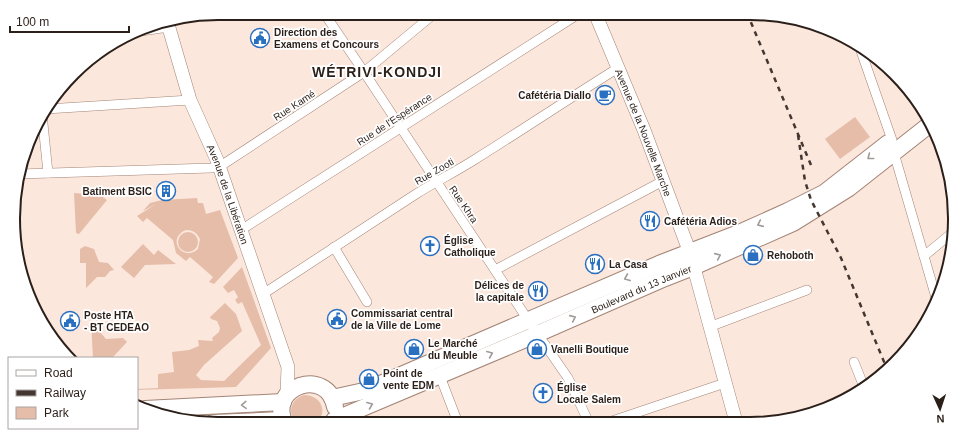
<svg xmlns="http://www.w3.org/2000/svg" width="968" height="437" font-family="Helvetica,sans-serif">
  <rect width="100%" height="100%" fill="#fce7dd"/>
  <g fill="#e5bda9" fill-rule="evenodd">
    <polygon points="855,117 870,137 840,159 825,139"/>
    <polygon points="74,193 100,195 107,200 79,234 76,233"/>
    <path d="M 197,198 L 198,203 L 203,203 L 206,214 L 220,210 L 238,258 L 214,284 L 209,282 L 213,277 L 190,257 L 186,261 L 176,253 L 173,240 L 147,218 L 143,222 L 137,216 L 156,204 L 143,211 L 150,203 L 162,200 ZM 186,230 C 193,230 197,233 200,239 L 198,249 C 182,263 166,238 186,230 Z"/>
    <circle cx="188" cy="242" r="10"/>
    <polygon points="143,244 154,255 158,250 176,264 145,265 134,278 121,267"/>
    <polygon points="85,246 94,249 99,262 108,263 114,270 110,271 105,277 97,277 86,288 86,263 80,263 80,249"/>
    <polygon points="242,267 271,348 236,387 137,390 137,389 158,388 158,374 174,372 172,352 189,350 199,346 198,340 213,341 212,338 219,332 220,328 217,321 211,319 210,317 225,303 236,314 242,331 204,365 196,375 201,380 224,381 261,345 242,302 238,304 235,300 238,297 234,290 228,293 223,287"/>
    <polygon points="91,322 106,339 123,338 127,342 112,358 93,358"/>
    <path d="M 304,395 C 321,395 330,413 314,424 L 299,424 C 286,415 290,399 304,395 Z"/>
  </g>
  <g fill="none" stroke-linecap="round" stroke-linejoin="round">
    <defs>
      <g id="street">
        <polyline points="324,13 364,72 528,320 568,378 589,423"/>
        <polyline points="141,31 169,27"/>
        <polyline points="861,51 892,140 894,153 937,301"/>
        <polyline points="46,109 190,100"/>
        <polyline points="42,114 48,173"/>
        <polyline points="19,174 211,168 219,167 364,72 435,13"/>
        <polyline points="241,230 580,13"/>
        <polyline points="334,247 367,302"/>
        <polyline points="924,256 952,233"/>
        <polyline points="495,270 663,181"/>
        <path d="M 263,294 L 416,194 C 435,182 455,172 474,160 C 522,130 570,98 618,68"/>
        <polyline points="709,327 807,290"/>
        <polyline points="854,362 864,387"/>
        <polyline points="440,376 458,423"/>
        <polyline points="606,423 725,383"/>
      </g>
      <g id="secondary">
        <path id="s1" d="M 595,13 L 644,130 L 690,253 L 736,422"/>
        <path id="s2" d="M 167,21 L 190,100 L 217,160 L 288,367 L 287,394"/>
      </g>
      <g id="highway">
        <polyline points="332,398 364,391 659,264 739,233 788,211 824,193 888,143"/>
        <polyline points="145,409 283,402"/>
        <path id="s3" d="M 334,420 L 521,341 L 665,278 L 693,267 L 793,223 L 849,188 L 929,125"/>
        <polyline points="213,423 283,420"/>
        <path d="M 285,424 C 266,386 328,366 335,407"/>
      </g>
    </defs>
    <use href="#street" stroke="#a38475" stroke-width="10"/>
    <use href="#secondary" stroke="#a38475" stroke-width="14"/>
    <use href="#highway" stroke="#a38475" stroke-width="18"/>
    <use href="#street" stroke="#fff" stroke-width="9"/>
    <use href="#secondary" stroke="#fff" stroke-width="13"/>
    <use href="#highway" stroke="#fff" stroke-width="16"/>
    <g stroke="#443731" stroke-width="2.5" stroke-dasharray="5 5" stroke-linecap="butt">
      <polyline points="747,13 811,165"/>
      <polyline points="798,135 805,181 811,200 841,258 887,369"/>
    </g>
  </g>
  <defs><path id="oneway-chevron" d="M-2-3.5L2.5 0L-2 3.5" fill="none" stroke-width="1.6" stroke-linecap="round" stroke-linejoin="round"/></defs>
  <g stroke="#a09a98">
    <use href="#oneway-chevron" transform="translate(870 157) rotate(142)"/>
    <use href="#oneway-chevron" transform="translate(760 224) rotate(156)"/>
    <use href="#oneway-chevron" transform="translate(718 256) rotate(-24)"/>
    <use href="#oneway-chevron" transform="translate(627 278) rotate(157)"/>
    <use href="#oneway-chevron" transform="translate(573 318) rotate(-24)"/>
    <use href="#oneway-chevron" transform="translate(490 354) rotate(-23)"/>
    <use href="#oneway-chevron" transform="translate(244 405) rotate(177)"/>
    <use href="#oneway-chevron" transform="translate(370 405) rotate(-22)"/>
  </g>
  <defs>
    <symbol id="civic-ring" viewBox="-11 -11 22 22"><circle r="9.5" fill="#fff" stroke="#2a70c1" stroke-width="1.5"/><path d="M-.6-6.5H3V-4.5H.6V-3L4-1V1h2V6H-6V1h2V-1L-.6-3ZM-1.2 2.5V6h2.4V2.5Z" fill="#2a70c1"/></symbol>
    <symbol id="cafe-ring" viewBox="-11 -11 22 22"><circle r="9.5" fill="#fff" stroke="#2a70c1" stroke-width="1.5"/><path d="M-5.5-4.5H6V0H3Q3 3.5 0 3.5H-2.5Q-5.5 3.5-5.5 0ZM3-3.2v2h1.7v-2ZM-6 4.5H4V6H-6Z" fill="#2a70c1"/></symbol>
    <symbol id="building-ring" viewBox="-11 -11 22 22"><circle r="9.5" fill="#fff" stroke="#2a70c1" stroke-width="1.5"/><path d="M-4-6H4V6H1V3H-1V6H-4ZM-2.5-4.3h1.7v1.8h-1.7ZM.8-4.3h1.7v1.8H.8ZM-2.5-1h1.7V.8h-1.7ZM.8-1h1.7V.8H.8Z" fill="#2a70c1"/></symbol>
    <symbol id="restaurant-ring" viewBox="-11 -11 22 22"><circle r="9.5" fill="#fff" stroke="#2a70c1" stroke-width="1.5"/><path d="M-5-6h1v4h1v-4h1v4h1v-4h1v5L-1.5 .5V6h-2V.5L-5-1ZM5-6V6H3V1.5H1.5Q1.5-4 5-6Z" fill="#2a70c1"/></symbol>
    <symbol id="church-ring" viewBox="-11 -11 22 22"><circle r="9.5" fill="#fff" stroke="#2a70c1" stroke-width="1.5"/><path d="M-1.2-6h2.4v3.5h3.3v2.4h-3.3V6h-2.4V-.1h-3.3v-2.4h3.3Z" fill="#2a70c1"/></symbol>
    <symbol id="shop-ring" viewBox="-11 -11 22 22"><circle r="9.5" fill="#fff" stroke="#2a70c1" stroke-width="1.5"/><path d="M-5-2.5h2.3a2.7 3.5 0 0 1 5.4 0H5L5.5 6h-11ZM-1.5-2.5h3a1.5 2.3 0 0 0-3 0Z" fill="#2a70c1"/></symbol>
  </defs>
  <g fill-rule="evenodd">
    <use href="#civic-ring" x="249" y="27" width="22" height="22"/>
    <use href="#cafe-ring" x="594" y="84" width="22" height="22"/>
    <use href="#building-ring" x="155" y="180" width="22" height="22"/>
    <use href="#restaurant-ring" x="639" y="210" width="22" height="22"/>
    <use href="#church-ring" x="419" y="235" width="22" height="22"/>
    <use href="#shop-ring" x="742" y="244" width="22" height="22"/>
    <use href="#restaurant-ring" x="584" y="253" width="22" height="22"/>
    <use href="#restaurant-ring" x="527" y="280" width="22" height="22"/>
    <use href="#civic-ring" x="326" y="308" width="22" height="22"/>
    <use href="#civic-ring" x="59" y="310" width="22" height="22"/>
    <use href="#shop-ring" x="403" y="338" width="22" height="22"/>
    <use href="#shop-ring" x="526" y="338" width="22" height="22"/>
    <use href="#shop-ring" x="358" y="368" width="22" height="22"/>
    <use href="#church-ring" x="532" y="382" width="22" height="22"/>
  </g>
  <g text-anchor="middle" stroke-width="3.5" stroke-linejoin="round" paint-order="stroke">
    <g font-size="10" font-weight="bold" fill="#2b1f19" stroke="#fff" text-anchor="start">
      <text x="274" y="36">Direction des<tspan x="274" dy="12">Examens et Concours</tspan></text>
      <text x="591" y="99" text-anchor="end">Cafétéria Diallo</text>
      <text x="152" y="195" text-anchor="end">Batiment BSIC</text>
      <text x="664" y="225">Cafétéria Adios</text>
      <text x="444" y="244">Église<tspan x="444" dy="12">Catholique</tspan></text>
      <text x="767" y="259">Rehoboth</text>
      <text x="609" y="268">La Casa</text>
      <text x="524" y="289" text-anchor="end">Délices de<tspan x="524" dy="12">la capitale</tspan></text>
      <text x="351" y="317">Commissariat central<tspan x="351" dy="12">de la Ville de Lome</tspan></text>
      <text x="84" y="319">Poste HTA<tspan x="84" dy="12">- BT CEDEAO</tspan></text>
      <text x="428" y="347">Le Marché<tspan x="428" dy="12">du Meuble</tspan></text>
      <text x="551" y="353">Vanelli Boutique</text>
      <text x="383" y="377">Point de<tspan x="383" dy="12">vente EDM</tspan></text>
      <text x="557" y="391">Église<tspan x="557" dy="12">Locale Salem</tspan></text>
    </g>
    <g font-size="10" fill="#2b1f19" stroke="#fff">
      <text transform="translate(294 105) rotate(-33)" y="4">Rue Kamé</text>
      <text transform="translate(394 119) rotate(-33)" y="4">Rue de l'Espérance</text>
      <text dy="4" stroke="none"><textPath href="#s1" startOffset="129">Avenue de la Nouvelle Marche</textPath></text>
      <text transform="translate(434 171) rotate(-30)" y="4">Rue Zooti</text>
      <text dy="4" stroke="none"><textPath href="#s2" startOffset="184">Avenue de la Libération</textPath></text>
      <text transform="translate(464 204) rotate(56)" y="4">Rue Khra</text>
      <text dy="4" stroke="none"><textPath href="#s3" startOffset="334">Boulevard du 13 Janvier</textPath></text>
    </g>
    <g font-size="14" font-weight="bold" letter-spacing="1" fill="#2b1f19" stroke="#fff">
      <text x="377" y="77">WÉTRIVI-KONDJI</text>
    </g>
  </g>
  <path d="M0 0H968V437H0ZM218 20H750A198 198 0 0 1 948 218V219A198 198 0 0 1 750 417H218A198 198 0 0 1 20 219V218A198 198 0 0 1 218 20Z" fill="#fff" fill-rule="evenodd"/>
  <path fill="none" stroke="#2b1f19" stroke-width="2" d="M218 20H750A198 198 0 0 1 948 218V219A198 198 0 0 1 750 417H218A198 198 0 0 1 20 219V218A198 198 0 0 1 218 20Z"/>
  <rect x="8" y="357" width="130" height="72" fill="#ffffff" stroke="#aaa5a3"/>
  <rect x="16" y="370" width="20" height="6" fill="#ffffff" stroke="#aaa5a3"/>
  <text x="44" y="377" font-size="12" fill="#2b1f19">Road</text>
  <rect x="16" y="390" width="20" height="6" fill="#443731" stroke="#aaa5a3"/>
  <text x="44" y="397" font-size="12" fill="#2b1f19">Railway</text>
  <rect x="16" y="407" width="20" height="12" fill="#e5bda9" stroke="#aaa5a3"/>
  <text x="44" y="417" font-size="12" fill="#2b1f19">Park</text>
  <g transform="translate(940 409) rotate(177)" stroke="#ffffff" stroke-width="3" paint-order="stroke">
  <path d="M0-3L7 15L0 10L-7 15Z" fill="#2b1f19"/>
  <text y="-6" font-size="11" font-weight="bold" text-anchor="middle" fill="#2b1f19">N</text>
  </g>
  <path d="M10 26v6h119v-6" fill="none" stroke="#2b1f19" stroke-width="2"/>
  <text x="16" y="26" font-size="12" fill="#2b1f19" stroke="#ffffff" stroke-width="3" paint-order="stroke">100 m</text>
</svg>
